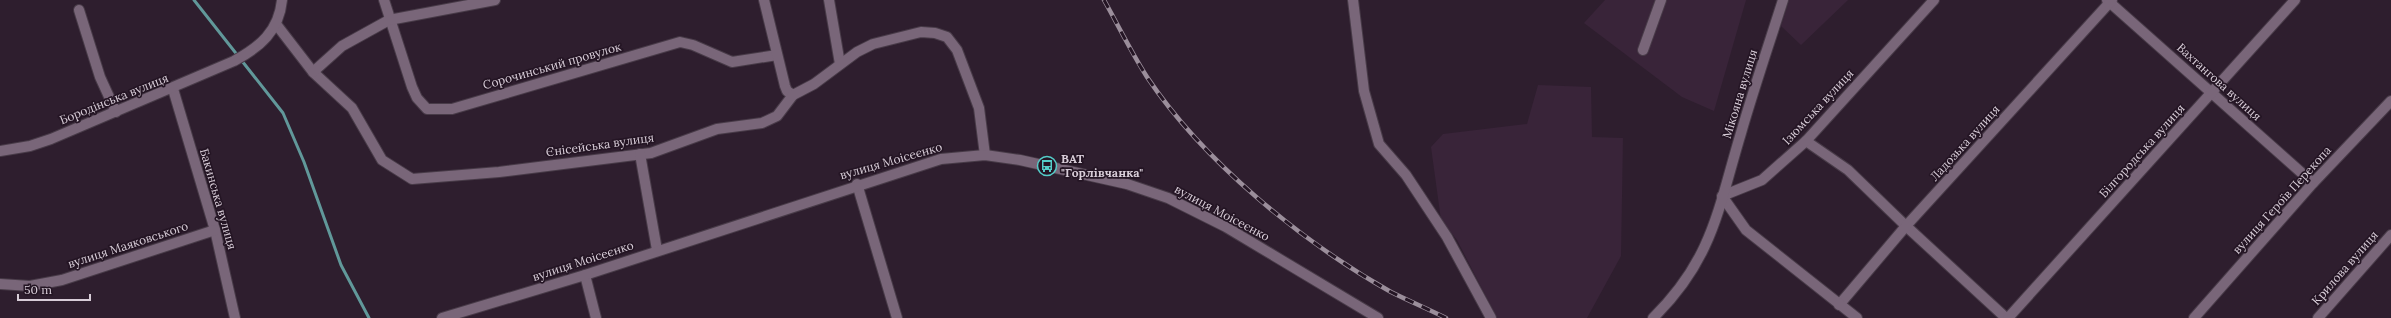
<svg xmlns="http://www.w3.org/2000/svg" width="2391" height="318" font-family="Lora,serif">
  <rect width="100%" height="100%" fill="#2e1e2e"/>
  <g fill="#392439">
    <polygon points="1605,0 1746,0 1714,111 1682,97 1584,23"/>
    <polygon points="1789,0 1848,0 1801,45 1781,26"/>
    <polygon points="1538,85 1591,87 1592,137 1623,138 1621,256 1587,318 1497,318 1457,240 1441,220 1431,147 1443,134 1527,124"/>
  </g>
  <g fill="none" stroke-linecap="round" stroke-linejoin="round">
    <polyline stroke="#61989a" stroke-width="3" points="194,0 283,113 304,162 341,265 369,318"/>
    <defs>
      <g id="minor">
        <polyline points="384,0 412,87 417,98 427,109 452,109 680,42 693,45 732,62 777,55"/>
        <polyline points="764,0 785,86 787,91 793,95"/>
        <polyline points="829,0 840,64"/>
        <polyline points="1353,0 1364,91 1379,144 1406,175 1447,237 1491,318"/>
        <polyline points="2107,0 2313,183"/>
        <polyline points="79,10 100,77 116,112"/>
        <polyline points="276,24 313,72 352,108 382,160 412,179 499,172 651,153 717,129 762,123 777,116 793,95 814,84 857,52 873,44 921,32 935,33 947,37 957,50 979,108 985,155"/>
        <polyline points="1643,50 1661,0"/>
        <polyline points="313,72 342,46 389,20 495,0"/>
        <polyline points="173,89 215,230 235,318"/>
        <polyline points="1806,141 1848,170 1906,226 2006,318"/>
        <path d="M 0,151 L 30,146 L 51,139 L 234,61 C 260,47 279,31 282,0"/>
        <polyline points="640,154 657,250"/>
        <polyline points="585,275 596,318"/>
        <polyline points="0,284 30,286 62,280 215,230"/>
        <polyline points="1839,305 1906,226 2112,0"/>
        <polyline points="1857,318 1746,230 1722,196 1762,180 1806,141 1934,0"/>
        <polyline points="2008,318 2295,0"/>
        <polyline points="2194,318 2313,183 2391,101"/>
        <polyline points="2318,318 2391,235"/>
      </g>
      <g id="tertiary">
        <polyline points="857,184 897,318"/>
        <polyline points="442,318 585,275 941,159 985,155 1020,160 1127,184 1168,198 1226,227 1378,318"/>
        <path d="M 1653,318 C 1713,259 1718,209 1741,133 C 1754,88 1769,44 1783,0"/>
      </g>
    </defs>
    <use href="#minor" stroke="#483b48" stroke-width="12"/>
    <use href="#tertiary" stroke="#483b48" stroke-width="12"/>
    <use href="#minor" stroke="#796679" stroke-width="10"/>
    <use href="#tertiary" stroke="#796679" stroke-width="10"/>
    <defs>
      <path id="rail" d="M 1104,0 C 1118,25 1131,52 1147,77 C 1204,162 1302,242 1391,292 C 1409,301 1428,309 1446,318"/>
    </defs>
    <use href="#rail" stroke="#9b8e9b" stroke-width="4.5"/>
    <use href="#rail" stroke="#241524" stroke-width="3" stroke-dasharray="9" stroke-linecap="butt"/>
  </g>
  <defs>
    <symbol id="bus-ring" viewBox="-11 -11 22 22"><circle r="9.5" fill="#241524" stroke="#54cdc8" stroke-width="1.5"/><path d="M-5-6H5V4H4V6H2V4H-2V6H-4V4H-5ZM-3.5-4V0h7V-4ZM-3.5 1.2v1.5H-2V1.2ZM2 1.2v1.5H3.5V1.2Z" fill="#54cdc8"/></symbol>
  </defs>
  <g fill-rule="evenodd">
    <use href="#bus-ring" x="1036" y="155" width="22" height="22"/>
  </g>
  <g text-anchor="middle" stroke-width="3.5" stroke-linejoin="round" paint-order="stroke">
    <g font-size="12" fill="#d8cdd8" stroke="#241524">
      <text transform="translate(552 66) rotate(-16)" y="4">Сорочинський провулок</text>
      <text transform="translate(2219 82) rotate(42)" y="4">Вахтангова вулиця</text>
      <text transform="translate(1740 94) rotate(-73)" y="4">Мікояна вулиця</text>
      <text transform="translate(114 99) rotate(-22)" y="4">Бородінська вулиця</text>
      <text transform="translate(1818 107) rotate(-47)" y="4">Ізюмська вулиця</text>
      <text transform="translate(1965 143) rotate(-48)" y="4">Ладозька вулиця</text>
      <text transform="translate(600 145) rotate(-8)" y="4">Єнісейська вулиця</text>
      <text transform="translate(2142 151) rotate(-48)" y="4">Білгородська вулиця</text>
      <text transform="translate(891 161) rotate(-16)" y="4">вулиця Моісеєнко</text>
      <text transform="translate(218 199) rotate(74)" y="4">Бакинська вулиця</text>
      <text transform="translate(2282 200) rotate(-48)" y="4">вулиця Героїв Перекопа</text>
      <text transform="translate(1222 213) rotate(28)" y="4">вулиця Моісеєнко</text>
      <text transform="translate(128 245) rotate(-18)" y="4">вулиця Маяковського</text>
      <text transform="translate(583 261) rotate(-18)" y="4">вулиця Моісеєнко</text>
      <text transform="translate(2345 268) rotate(-49)" y="4">Крилова вулиця</text>
    </g>
    <g font-size="12" font-weight="bold" fill="#d8cdd8" stroke="#241524" text-anchor="start">
      <text x="1061" y="163">ВАТ<tspan x="1061" dy="14">"Горлівчанка"</tspan></text>
    </g>
  </g>
  <path d="M18 294v6h72v-6" fill="none" stroke="#d8cdd8" stroke-width="2"/>
  <text x="24" y="294" font-size="12" fill="#d8cdd8" stroke="#241524" stroke-width="3" paint-order="stroke">50 m</text>
</svg>
